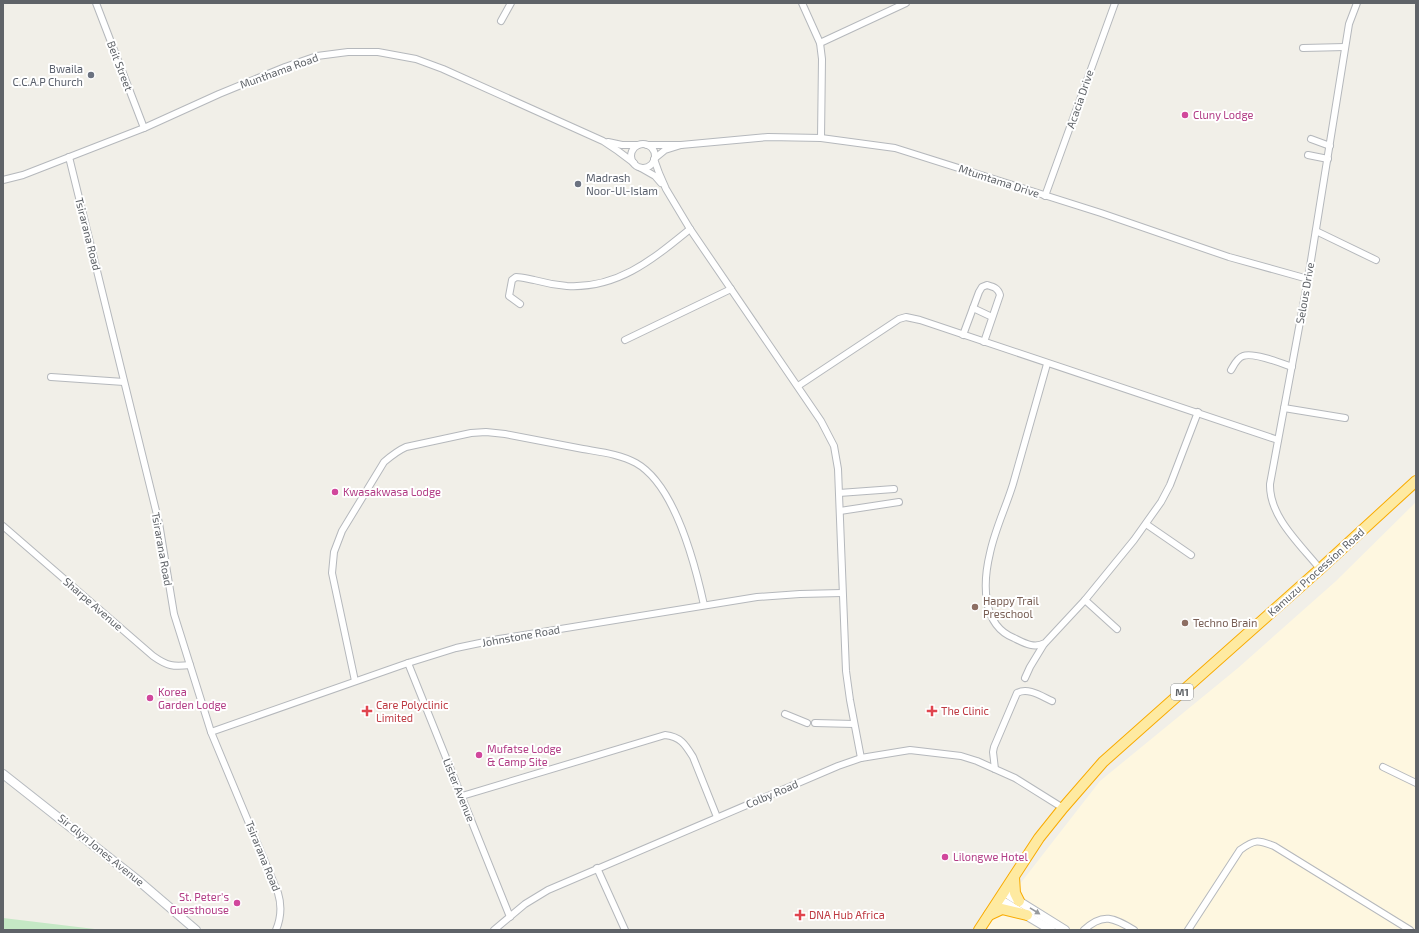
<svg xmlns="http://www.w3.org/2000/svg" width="1419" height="933" font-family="'Exo 2',sans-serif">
  <rect width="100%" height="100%" fill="#f1efe8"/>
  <polygon fill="#fef7e0" points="1416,502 1416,930 984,930 1100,781 1238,668 1336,581"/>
  <polygon fill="#c5e8c5" points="3,918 103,930 3,930"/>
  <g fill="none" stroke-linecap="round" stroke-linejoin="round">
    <defs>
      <g id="minor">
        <polyline points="96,3 144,128"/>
        <polyline points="802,3 820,43 822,59 821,138"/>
        <polyline points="501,21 511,3"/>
        <polyline points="820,43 906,3"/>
        <polyline points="1303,48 1345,47"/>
        <polyline points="1311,139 1330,146"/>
        <polyline points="608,142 622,145 638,145"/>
        <circle cx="643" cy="156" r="12"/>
        <polyline points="647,145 681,145 768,137 821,138 895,148 1101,213 1229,257 1308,279"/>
        <polyline points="681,145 665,150 654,159 659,173 666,189 690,229 821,421 834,446 838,469 846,671 850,700 861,758"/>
        <polyline points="1308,155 1328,159"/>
        <path d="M 69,157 L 159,523 L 174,614 L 211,732 L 278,893 C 282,906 281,918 276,930"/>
        <polyline points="641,168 655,176 661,183"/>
        <polyline points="3,180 23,175 144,128 219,94 285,67 317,56 348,52 378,52 416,59 443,69 603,141 618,151 634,163"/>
        <polyline points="1045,196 1115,3"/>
        <polyline points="1316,231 1376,260"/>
        <path d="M 520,304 L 509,296 L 512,280 L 516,277 C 522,277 528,279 534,280 C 545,283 556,285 567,286 C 618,289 653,259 690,229"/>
        <polyline points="973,308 992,317"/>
        <path d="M 963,335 L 979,292 L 982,287 L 987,285 C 994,287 998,288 1000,295 L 984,342"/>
        <polyline points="625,340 731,289"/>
        <path d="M 1047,364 C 1036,404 1024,444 1013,484 C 1006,507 995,529 990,553 C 983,582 981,625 1014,638 C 1024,643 1034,649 1045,643 L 1085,600 L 1134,540 L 1161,502 L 1170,485 L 1198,412"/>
        <path d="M 1231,370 C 1234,365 1237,358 1243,356 C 1253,352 1281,363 1292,367"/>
        <polyline points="51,377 124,382"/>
        <polyline points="798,386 899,319 906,317 920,320 1278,440"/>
        <polyline points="1284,408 1345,418"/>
        <polyline points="839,493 894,489"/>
        <polyline points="840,511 899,502"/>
        <polyline points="1146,524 1191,555"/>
        <path d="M 3,526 L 153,656 C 167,666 173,667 190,665"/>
        <path d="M 1320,569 C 1301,545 1269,517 1270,484 L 1308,279 L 1349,24 L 1357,3"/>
        <polyline points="1085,600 1117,629"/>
        <polyline points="408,663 510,917"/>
        <polyline points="1025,678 1030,667 1044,644"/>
        <path d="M 355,681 L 332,573 L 334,552 L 342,531 L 384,462 C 391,456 397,451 406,447 L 471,433 L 486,432 L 505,434 C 531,439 557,444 583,449 C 600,452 620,454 636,463 C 675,485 695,564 704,605"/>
        <polyline points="785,714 807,723"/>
        <polyline points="815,723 854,724"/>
        <polyline points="211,732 408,663 456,648 499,639 757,597 800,594 842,593"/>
        <polyline points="1383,767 1416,783"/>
        <path d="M 995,769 L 993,752 L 994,747 L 1017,693 C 1028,687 1041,696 1052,701"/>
        <path d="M 462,796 L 665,735 C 681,737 685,744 693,757 L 717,817"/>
        <polyline points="597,868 625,930"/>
        <polyline points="494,930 525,904 548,890 838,766 861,758 910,750 961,756 977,761 1015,778 1063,808"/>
        <path d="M 1084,930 C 1103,912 1114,918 1134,930"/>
        <path d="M 1188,930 L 1240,850 C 1255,839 1258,840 1274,846 L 1410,930"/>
      </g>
      <g id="secondary">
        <polyline points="3,774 140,882 196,930"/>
        <polyline points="1004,892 1065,930"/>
        <polyline points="999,899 1051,930"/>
      </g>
      <g id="trunk">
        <polyline points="1014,877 1015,893 1019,901"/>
        <polyline points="989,915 1002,909 1027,915"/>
        <polyline points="979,930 1039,838 1063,808 1103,762 1320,569 1416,481"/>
      </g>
    </defs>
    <use href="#minor" stroke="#b5b8bc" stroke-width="8"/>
    <use href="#secondary" stroke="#b6babf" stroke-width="10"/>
    <use href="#trunk" stroke="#f9ab00" stroke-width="12"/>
    <use href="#minor" stroke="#fff" stroke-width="6"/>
    <use href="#secondary" stroke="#fff" stroke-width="8"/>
    <use href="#trunk" stroke="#feeaa1" stroke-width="10"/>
  </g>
  <defs><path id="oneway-solid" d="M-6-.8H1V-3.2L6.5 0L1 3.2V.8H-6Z"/></defs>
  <use fill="#979a9d" href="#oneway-solid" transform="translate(1035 911) rotate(32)"/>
  <g fill="#6b7280" stroke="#fff" stroke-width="1.5">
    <circle cx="91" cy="75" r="4"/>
    <circle cx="578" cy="184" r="4"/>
  </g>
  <g fill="#d1479c" stroke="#fff" stroke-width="1.5">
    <circle cx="1185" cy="115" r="4"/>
    <circle cx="335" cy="492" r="4"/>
    <circle cx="150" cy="698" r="4"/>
    <circle cx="479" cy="755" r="4"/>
    <circle cx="945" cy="857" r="4"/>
    <circle cx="237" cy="903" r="4"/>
  </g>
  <g fill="#8d6e63" stroke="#fff" stroke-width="1.5">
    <circle cx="975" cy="607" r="4"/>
    <circle cx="1185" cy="623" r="4"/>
  </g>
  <g fill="#e0444e" stroke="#fff" stroke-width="1.5">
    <path d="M365 705h4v4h4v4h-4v4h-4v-4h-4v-4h4z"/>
    <path d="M930 705h4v4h4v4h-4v4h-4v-4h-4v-4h4z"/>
    <path d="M798 909h4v4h4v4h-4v4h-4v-4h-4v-4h4z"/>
  </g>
  <g text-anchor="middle" stroke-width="4" stroke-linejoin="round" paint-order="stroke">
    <rect fill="#fff" stroke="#8f9295" stroke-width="1" x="1171" y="684" width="22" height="16" rx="3"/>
    <g font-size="10" font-weight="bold" fill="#5f6368">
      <text x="1182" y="696">M1</text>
    </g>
    <g font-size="11" fill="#5f6368" stroke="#fff">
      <text transform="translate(120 66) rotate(69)" y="4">Beit Street</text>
      <text transform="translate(279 71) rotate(-20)" y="4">Munthama Road</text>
      <text transform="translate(1080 99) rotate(-71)" y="4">Acacia Drive</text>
      <text transform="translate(999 181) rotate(18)" y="4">Mtumtama Drive</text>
      <text transform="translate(88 234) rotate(76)" y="4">Tsirarana Road</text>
      <text transform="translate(1305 293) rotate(-80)" y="4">Selous Drive</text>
      <text transform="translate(162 549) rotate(80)" y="4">Tsirarana Road</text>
      <text transform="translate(1316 572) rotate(-42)" y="4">Kamuzu Procession Road</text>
      <text transform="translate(93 604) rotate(41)" y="4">Sharpe Avenue</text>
      <text transform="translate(521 636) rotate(-10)" y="4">Johnstone Road</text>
      <text transform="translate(459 790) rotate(68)" y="4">Lister Avenue</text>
      <text transform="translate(772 794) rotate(-23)" y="4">Colby Road</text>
      <text transform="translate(101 850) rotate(39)" y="4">Sir Glyn Jones Avenue</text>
      <text transform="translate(263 856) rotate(68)" y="4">Tsirarana Road</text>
    </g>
    <g font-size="11" fill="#5b616d" stroke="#fff" text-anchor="end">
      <text x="83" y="73">Bwaila<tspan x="83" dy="13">C.C.A.P Church</tspan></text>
      <text x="586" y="182" text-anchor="start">Madrash<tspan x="586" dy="13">Noor-Ul-Islam</tspan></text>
    </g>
    <g font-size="11" fill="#b23c85" stroke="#fff" text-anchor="start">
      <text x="1193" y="119">Cluny Lodge</text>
      <text x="343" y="496">Kwasakwasa Lodge</text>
      <text x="158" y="696">Korea<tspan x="158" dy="13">Garden Lodge</tspan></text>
      <text x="487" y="753">Mufatse Lodge<tspan x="487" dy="13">&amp; Camp Site</tspan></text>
      <text x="953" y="861">Lilongwe Hotel</text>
      <text x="229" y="901" text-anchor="end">St. Peter's<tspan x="229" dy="13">Guesthouse</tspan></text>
    </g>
    <g font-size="11" fill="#785e54" stroke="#fff" text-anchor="start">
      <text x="983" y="605">Happy Trail<tspan x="983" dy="13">Preschool</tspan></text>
      <text x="1193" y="627">Techno Brain</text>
    </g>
    <g font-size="11" fill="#be3a42" stroke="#fff" text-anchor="start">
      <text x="376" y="709">Care Polyclinic<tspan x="376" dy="13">Limited</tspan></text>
      <text x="941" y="715">The Clinic</text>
      <text x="809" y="919">DNA Hub Africa</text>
    </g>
  </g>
  <rect width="1419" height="933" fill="none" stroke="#5f6368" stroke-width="8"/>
</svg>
